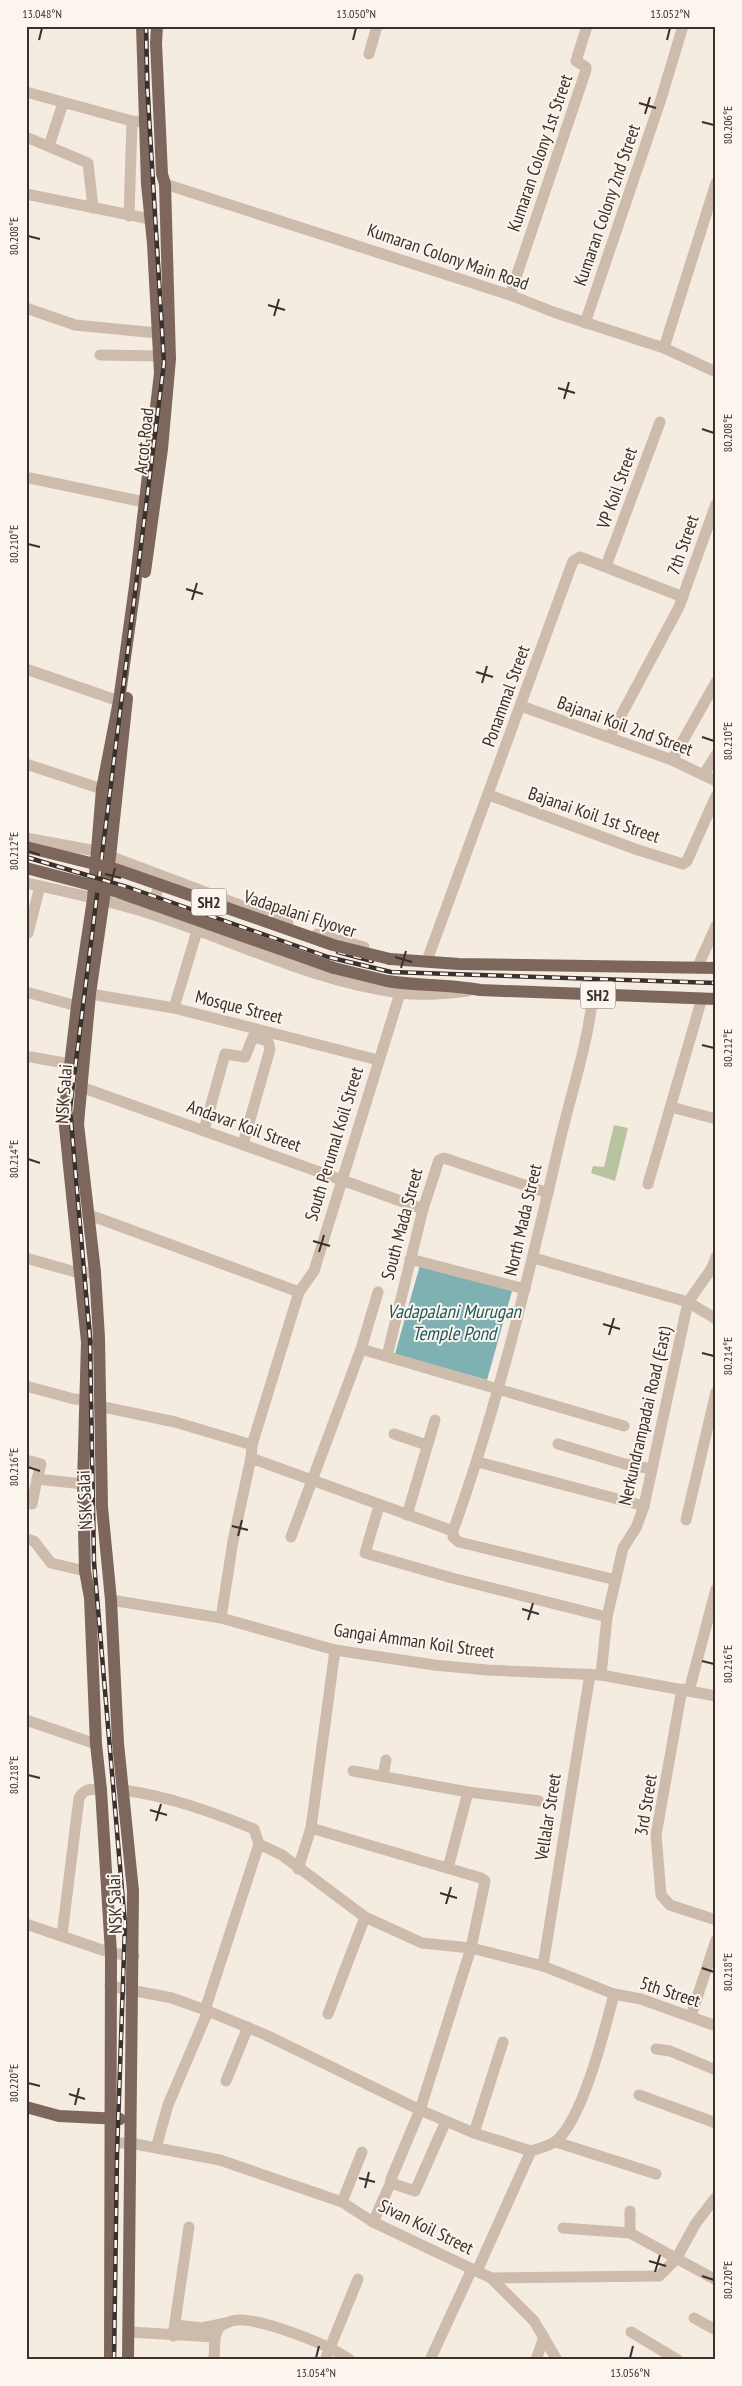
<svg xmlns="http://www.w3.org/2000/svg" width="742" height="2386" font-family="'PT Sans Narrow',sans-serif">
  <rect width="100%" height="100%" fill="#f4ebe1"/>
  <polygon fill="#b8c4a0" points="614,1125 628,1128 615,1181 591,1173 593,1166 604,1167"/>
  <polygon fill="#7fb0b2" points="420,1265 512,1291 487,1380 395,1354"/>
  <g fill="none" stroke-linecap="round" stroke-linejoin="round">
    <g stroke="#cdbbac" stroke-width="11">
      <polyline points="369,54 377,26"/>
      <polyline points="26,92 132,121 145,122"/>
      <polyline points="26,137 88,163 93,208"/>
      <polyline points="49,146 63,103"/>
      <polyline points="165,184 510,295 556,313 664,348 716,372"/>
      <polyline points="26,194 150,219"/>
      <polyline points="129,216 132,121"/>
      <polyline points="510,295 586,70 586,67 576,61 587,26"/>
      <polyline points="26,308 75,325 157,333"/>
      <polyline points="585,323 661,99 683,26"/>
      <polyline points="664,348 716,183"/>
      <polyline points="100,355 159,356"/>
      <polyline points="30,478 144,502"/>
      <polyline points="606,566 660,422"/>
      <polyline points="26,669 119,701"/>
      <polyline points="521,706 672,760 716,781"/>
      <polyline points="610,736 679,607 716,504"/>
      <polyline points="672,760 716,682"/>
      <polyline points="26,764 102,789"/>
      <polyline points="704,774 716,755"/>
      <polyline points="489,795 638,850 683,864 687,861 716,796"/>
      <polyline points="26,838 96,851 288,923"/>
      <path d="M 26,883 C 68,892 111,901 151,914 C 233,940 313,982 400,993 C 422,996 445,994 468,991"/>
      <polyline points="150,912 162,878"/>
      <polyline points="28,933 40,886"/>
      <polyline points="317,934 364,947"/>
      <polyline points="429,955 573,561 580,557 683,597"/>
      <polyline points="697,968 716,926"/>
      <polyline points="26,992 77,1006"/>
      <polyline points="90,994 174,1008 378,1060"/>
      <path d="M 593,994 C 588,1045 570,1096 559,1145 C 529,1275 498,1405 453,1531 L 453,1537 L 459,1542 L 616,1580"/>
      <polyline points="174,1008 197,931"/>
      <polyline points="31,1057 70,1064"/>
      <polyline points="81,1087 423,1209"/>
      <polyline points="671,1107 716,1119"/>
      <polyline points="204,1130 225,1054 245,1057 253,1037 268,1041 270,1049 243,1144"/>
      <polyline points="648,1184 702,998"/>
      <polyline points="87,1214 299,1292"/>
      <polyline points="26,1258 79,1273 95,1272"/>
      <polyline points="534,1258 688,1302 716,1319"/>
      <polyline points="410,1259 525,1289"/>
      <polyline points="361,1349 624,1426"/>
      <polyline points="387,1356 423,1209 439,1160 444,1158 548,1193"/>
      <polyline points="26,1386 74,1399 86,1400"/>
      <polyline points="99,1406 175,1422 252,1445"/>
      <polyline points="394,1434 427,1445"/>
      <polyline points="558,1444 625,1464 652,1469"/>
      <polyline points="251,1458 453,1531"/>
      <polyline points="26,1460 41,1464 37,1479 83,1484"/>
      <polyline points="478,1462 644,1506"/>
      <polyline points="26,1503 32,1504 37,1479"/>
      <polyline points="379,1506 365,1553 452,1578 607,1617"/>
      <polyline points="407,1515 435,1420"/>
      <polyline points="686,1520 716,1392"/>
      <polyline points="291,1537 361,1349 378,1292"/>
      <polyline points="26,1539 34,1541 51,1563 85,1571"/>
      <polyline points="111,1600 221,1618 335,1650 434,1665 487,1670 601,1675 716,1696"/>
      <polyline points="221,1618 233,1541 251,1458 252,1445 299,1292 314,1271 400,993"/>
      <polyline points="601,1675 607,1617 623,1548 636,1528 644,1506 688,1302 712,1268 716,1257"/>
      <polyline points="682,1689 656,1835 661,1895 670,1905 716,1920"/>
      <polyline points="689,1691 716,1589"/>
      <polyline points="26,1720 96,1744"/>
      <polyline points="353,1771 468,1792 539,1801"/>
      <polyline points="383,1776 386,1760"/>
      <path d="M 123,1790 C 168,1796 212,1812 254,1829 L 259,1844 L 205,2010"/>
      <polyline points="311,1828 481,1878 485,1881 471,1948 420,2110 391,2179 391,2183 415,2191 446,2121"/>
      <polyline points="259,1844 282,1855 365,1917 422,1943 471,1948 543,1966 614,1994 641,1999 716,2026"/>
      <polyline points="448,1868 468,1792"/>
      <polyline points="298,1869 311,1828 335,1650"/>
      <polyline points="26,1924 111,1953 134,1956"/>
      <path d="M 62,1935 L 79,1798 C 85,1788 90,1789 101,1790"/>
      <polyline points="543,1966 590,1674"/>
      <polyline points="110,1986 172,1998 208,2011 266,2035 420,2110 474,2133 531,2151"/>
      <polyline points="328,2014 365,1917"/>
      <polyline points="691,2016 716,1940"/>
      <polyline points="656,2049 670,2051 716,2070"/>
      <polyline points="226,2081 248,2027"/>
      <polyline points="639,2095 716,2123"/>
      <polyline points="474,2133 503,2042"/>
      <polyline points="556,2142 656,2174"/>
      <polyline points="111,2143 130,2143 220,2160 342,2202 373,2222 491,2278 534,2321 557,2360"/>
      <polyline points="156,2148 168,2105 208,2011"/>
      <polyline points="342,2202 362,2152"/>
      <polyline points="630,2211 630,2233"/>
      <polyline points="373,2222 391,2182"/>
      <polyline points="563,2228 630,2233 716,2280"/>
      <path d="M 477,2271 L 531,2151 C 539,2148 550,2146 556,2141 C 583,2119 605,2029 614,1994"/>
      <polyline points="491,2278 659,2276 676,2259 696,2223 716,2197"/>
      <polyline points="694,2318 716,2330"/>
      <polyline points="175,2325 202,2328 226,2323"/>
      <polyline points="129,2332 215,2337"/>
      <polyline points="631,2332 678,2360"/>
      <polyline points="173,2336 189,2227"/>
      <path d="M 214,2360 L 215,2337 L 219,2327 C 224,2324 231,2320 237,2320 C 261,2318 330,2345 350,2360"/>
      <polyline points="325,2360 358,2279"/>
      <polyline points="430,2360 472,2269"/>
      <polyline points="536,2360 544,2337"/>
    </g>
    <g stroke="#7d675c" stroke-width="12">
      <polyline points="145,572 162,449 170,359 165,184 162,174 156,43 157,26"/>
      <polyline points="127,698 110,857 90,994 78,1124 95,1272 99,1338 102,1507 111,1600 118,1743 133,1891 128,2360"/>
      <polyline points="390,959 459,964 716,968"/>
      <path d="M 387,981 C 418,986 449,984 480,990 L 716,999"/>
      <polyline points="26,2107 59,2116 120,2119"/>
      <polyline points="110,2360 111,1953 101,1790 96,1744 90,1598 85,1571 83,1484 87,1342 64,1117 77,1006 93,899 102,789 119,701 135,586 160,373 153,244 147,184 142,26"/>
    </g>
    <defs>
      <g id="rail">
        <polyline points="26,857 130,888 328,957 391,972 716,983"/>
        <polyline points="338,952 372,961"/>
        <polyline points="114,2360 117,2154 125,1925 94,1562 90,1340 70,1109 164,363 147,83 146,26"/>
      </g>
    </defs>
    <use href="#rail" stroke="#3b302b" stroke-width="4.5"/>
    <use href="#rail" stroke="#fbf5ee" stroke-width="2.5" stroke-dasharray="8" stroke-linecap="butt"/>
    <g stroke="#7d675c" stroke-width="12">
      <polyline points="26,847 115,869 333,945 390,959"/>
      <polyline points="26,868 118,892 334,968 387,981"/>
    </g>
  </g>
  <path fill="none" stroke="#3b302b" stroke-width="2" d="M 39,40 L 42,28M 353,40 L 356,28M 667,40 L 670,28M 639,103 L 656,108M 645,114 L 650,97M 702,122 L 714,125M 28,236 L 40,239M 268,305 L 285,310M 274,316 L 279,299M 558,388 L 575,393M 564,399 L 569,382M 702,429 L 714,433M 28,544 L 40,547M 186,589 L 203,594M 192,600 L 197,583M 476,672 L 493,677M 482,683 L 487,666M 702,737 L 714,741M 28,851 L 40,855M 105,874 L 121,878M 111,884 L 115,868M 395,957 L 412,962M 401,968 L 406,951M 702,1045 L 714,1048M 28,1159 L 40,1163M 313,1241 L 330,1246M 319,1252 L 324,1235M 603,1324 L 620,1329M 609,1335 L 614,1318M 702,1353 L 714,1356M 28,1467 L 40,1471M 232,1526 L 248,1530M 238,1536 L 242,1520M 522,1609 L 539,1614M 528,1620 L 533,1603M 702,1661 L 714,1664M 28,1775 L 40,1778M 150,1810 L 167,1815M 156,1821 L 161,1804M 440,1893 L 457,1898M 446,1904 L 451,1887M 702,1968 L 714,1972M 28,2083 L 40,2086M 69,2094 L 85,2099M 75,2105 L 79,2088M 359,2178 L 375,2182M 365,2188 L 369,2172M 649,2261 L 666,2266M 655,2272 L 660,2255M 702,2276 L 714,2280M 316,2358 L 319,2346M 630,2358 L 633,2346"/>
  <g text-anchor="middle" stroke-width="4" stroke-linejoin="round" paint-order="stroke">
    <g fill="#fbf5ee" stroke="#756b66" stroke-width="1">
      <rect x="191.5" y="888.5" width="35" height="27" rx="4"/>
      <rect x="580.5" y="981.5" width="35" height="27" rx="4"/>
    </g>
    <g font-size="16" font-weight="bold" fill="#3b302b">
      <text x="209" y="908">SH2</text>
      <text x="598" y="1001">SH2</text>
    </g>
    <g font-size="18" fill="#3b302b" stroke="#fbf5ee">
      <text transform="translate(540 153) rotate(-71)" y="6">Kumaran Colony 1st Street</text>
      <text transform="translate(607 205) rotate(-71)" y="6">Kumaran Colony 2nd Street</text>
      <text transform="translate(448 257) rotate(19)" y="6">Kumaran Colony Main Road</text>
      <text transform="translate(144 441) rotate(-84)" y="6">Arcot Road</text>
      <text transform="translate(617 488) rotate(-70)" y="6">VP Koil Street</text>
      <text transform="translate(683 545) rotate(-71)" y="6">7th Street</text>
      <text transform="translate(506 696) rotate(-70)" y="6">Ponammal Street</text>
      <text transform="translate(625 726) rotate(20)" y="6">Bajanai Koil 2nd Street</text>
      <text transform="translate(594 815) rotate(19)" y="6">Bajanai Koil 1st Street</text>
      <text transform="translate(300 914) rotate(18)" y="6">Vadapalani Flyover</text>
      <text transform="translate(239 1007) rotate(14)" y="6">Mosque Street</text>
      <text transform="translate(64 1094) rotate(-86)" y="6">NSK Salai</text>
      <text transform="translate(244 1126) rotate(20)" y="6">Andavar Koil Street</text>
      <text transform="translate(334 1144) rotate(-73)" y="6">South Perumal Koil Street</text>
      <text transform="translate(523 1220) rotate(-77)" y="6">North Mada Street</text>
      <text transform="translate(402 1224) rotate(-75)" y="6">South Mada Street</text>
      <text transform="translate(645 1416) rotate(-77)" y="6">Nerkundrampadai Road (East)</text>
      <text transform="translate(85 1500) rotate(-93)" y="6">NSK Salai</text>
      <text transform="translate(414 1641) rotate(8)" y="6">Gangai Amman Koil Street</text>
      <text transform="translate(646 1805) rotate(-81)" y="6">3rd Street</text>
      <text transform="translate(548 1817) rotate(-81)" y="6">Vellalar Street</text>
      <text transform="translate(115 1904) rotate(-92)" y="6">NSK Salai</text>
      <text transform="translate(670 1992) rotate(18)" y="6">5th Street</text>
      <text transform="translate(426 2227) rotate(26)" y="6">Sivan Koil Street</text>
    </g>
    <g font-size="19" font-style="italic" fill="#1f5a5e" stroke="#fbf5ee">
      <text x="454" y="1318">Vadapalani Murugan<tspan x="454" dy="22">Temple Pond</tspan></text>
    </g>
  </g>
  <rect width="742" height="2386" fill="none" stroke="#fbf5ee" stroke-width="55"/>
  <rect x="28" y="28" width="686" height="2330" fill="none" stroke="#3b302b" stroke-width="2"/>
  <g font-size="12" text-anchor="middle" fill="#3b302b">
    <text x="42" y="18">13.048°N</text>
    <text x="356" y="18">13.050°N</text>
    <text x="670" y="18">13.052°N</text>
    <text transform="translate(728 125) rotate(-90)" y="4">80.206°E</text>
    <text transform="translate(14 236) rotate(-90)" y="4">80.208°E</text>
    <text transform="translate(728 433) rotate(-90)" y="4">80.208°E</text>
    <text transform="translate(14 544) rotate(-90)" y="4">80.210°E</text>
    <text transform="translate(728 741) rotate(-90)" y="4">80.210°E</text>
    <text transform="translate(14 851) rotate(-90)" y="4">80.212°E</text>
    <text transform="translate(728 1048) rotate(-90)" y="4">80.212°E</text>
    <text transform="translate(14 1159) rotate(-90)" y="4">80.214°E</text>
    <text transform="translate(728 1356) rotate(-90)" y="4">80.214°E</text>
    <text transform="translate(14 1467) rotate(-90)" y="4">80.216°E</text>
    <text transform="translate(728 1664) rotate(-90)" y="4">80.216°E</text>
    <text transform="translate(14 1775) rotate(-90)" y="4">80.218°E</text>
    <text transform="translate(728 1972) rotate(-90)" y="4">80.218°E</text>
    <text transform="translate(14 2083) rotate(-90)" y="4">80.220°E</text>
    <text transform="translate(728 2280) rotate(-90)" y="4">80.220°E</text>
    <text x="316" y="2377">13.054°N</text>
    <text x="630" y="2377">13.056°N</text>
  </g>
</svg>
